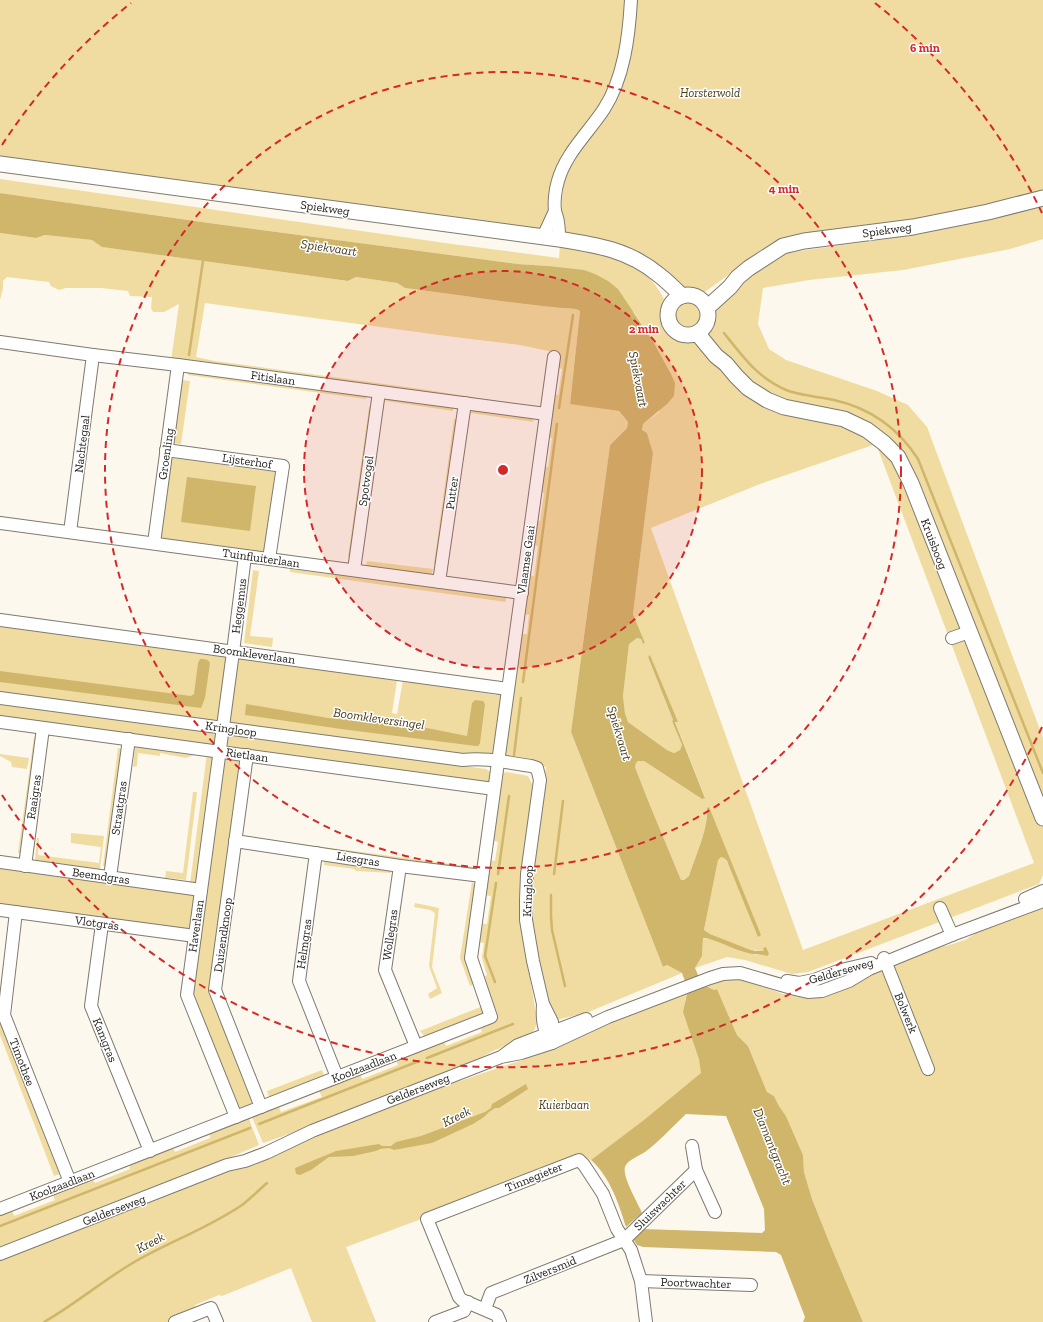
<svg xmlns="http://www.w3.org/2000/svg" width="1043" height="1322" font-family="'Zilla Slab',serif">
  <rect width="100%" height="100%" fill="#fcf8ed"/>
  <g fill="#f0dca0" fill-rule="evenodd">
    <polygon points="0,0 1043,0 1043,191 941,215 784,240 767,247 702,294 684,292 662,275 565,232 562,227 561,218 563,182 549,217 543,227 534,231 0,159"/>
    <path d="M 0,179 L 452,244 L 559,258 L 560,244 C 590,249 625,255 648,277 C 653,281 663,295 665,302 C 667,307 664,314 665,320 C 666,329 678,338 687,339 C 693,339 699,338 705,336 L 709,328 L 711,310 L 755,269 L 783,254 L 799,251 L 886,239 L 971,223 L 1043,204 L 1043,239 L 1010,249 L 903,270 L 809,280 L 763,288 L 758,324 L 769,349 L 786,360 L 877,391 L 908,405 L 927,427 L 1043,738 L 1043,875 L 1039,884 L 808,972 L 792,974 L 745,960 L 727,957 L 695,968 L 702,956 L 703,938 L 711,939 L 757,955 L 764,954 L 764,951 C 747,952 726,940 710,934 L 704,930 L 718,859 L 721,857 L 724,858 L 729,865 L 707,808 C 709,827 695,857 689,876 L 684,880 L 681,880 L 647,798 L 635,767 L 636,763 L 638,761 L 644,761 L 702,799 L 705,797 L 675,721 L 677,721 L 650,656 L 648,657 L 673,720 L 672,721 L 682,745 L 680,750 L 674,753 L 667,750 L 628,722 L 625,713 L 623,696 L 629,643 L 637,638 L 641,639 L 643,644 L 645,643 L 633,614 L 653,453 L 647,433 L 642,430 L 643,424 L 659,412 L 670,372 L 654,343 L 634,312 L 548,266 L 518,264 L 209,223 L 0,193 ZM 876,444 L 1034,863 L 803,950 L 651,528 L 760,484 Z"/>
    <path d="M 0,233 L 36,238 L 45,235 L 92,240 L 103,247 L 348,281 L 356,277 L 397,283 L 405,288 C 462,295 519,305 576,309 L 580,311 L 570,403 L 619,411 L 628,422 L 627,428 L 610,445 L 571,732 L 663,967 L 667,965 L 682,973 L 586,1013 L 556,1020 L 544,990 L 530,916 L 530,879 L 546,767 L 504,758 L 519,634 L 527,634 L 529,615 L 522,614 L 527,575 L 534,576 L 538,546 L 531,545 L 534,521 L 540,521 L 544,493 L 539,492 L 542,467 L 548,467 L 552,438 L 545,436 L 551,394 L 558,395 L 562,369 L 555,367 L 553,352 L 520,345 L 446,336 L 205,303 L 196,357 L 215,361 L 421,389 L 536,407 L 171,361 L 179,304 L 164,312 L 153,312 L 151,308 L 152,297 L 130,296 L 128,291 L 101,288 L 66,288 L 59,290 L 51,286 L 49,282 L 7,277 L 3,281 L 3,288 L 0,300 Z"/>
    <circle cx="689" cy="316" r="14"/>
    <polygon points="188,371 367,395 366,399 188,375"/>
    <polygon points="182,380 190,381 181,444 173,443"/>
    <polygon points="386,397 453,406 453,411 386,401"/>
    <polygon points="369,407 372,407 352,558 348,557"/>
    <polygon points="472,408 534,417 533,422 471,413"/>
    <polygon points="454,419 458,419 437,564 434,564"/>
    <polygon points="173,458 275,472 265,551 263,552 165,539 161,537 171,459"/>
    <polygon points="367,561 433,569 431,578 365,569"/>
    <polygon points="290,569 506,597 506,602 290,572"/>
    <polygon points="253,570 259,571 250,636 273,638 272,647 244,643"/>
    <polygon points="0,626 214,656 223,655 229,659 220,716 217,721 202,719 177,718 0,693"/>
    <polygon points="238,657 397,680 392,713 397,714 403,680 496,695 496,690 500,692 503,696 494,756 480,758 232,723 229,720"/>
    <polygon points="0,704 211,732 217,736 215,745 209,747 0,718"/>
    <polygon points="230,735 259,737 486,769 492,773 489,783 227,748 225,744 226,739"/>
    <polygon points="34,737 40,737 36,747 20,850 23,852 23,854 18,853"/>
    <polygon points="135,747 194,755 186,758 160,753 160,756 138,753 137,766 133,767"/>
    <polygon points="118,748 124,750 123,757 120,757 106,864 108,867 103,866"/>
    <polygon points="207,753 211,753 216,761 212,761 197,873 199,880 196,884 190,884"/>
    <polygon points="0,754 29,758 27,769 12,767 11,762 0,756"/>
    <polygon points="237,757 241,766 209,991 253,1102 252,1105 239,1111 192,994 224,758"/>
    <path d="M 506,772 L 528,776 L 534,788 L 522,870 L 520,906 L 521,923 L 537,1020 C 536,1027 535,1031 530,1035 L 493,1051 L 471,1063 L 306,1128 L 263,1143 L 252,1117 L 253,1115 L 278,1105 L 281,1112 L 322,1097 L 318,1089 L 360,1073 L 362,1079 L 398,1065 L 396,1059 L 443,1040 L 446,1046 L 482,1032 L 480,1026 C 487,1023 498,1022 497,1012 L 482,978 L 487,975 L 482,958 L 484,943 L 477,942 L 479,923 L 487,924 L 491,896 L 484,895 L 489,860 L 495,861 L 498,842 L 491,840 L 500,775 Z"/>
    <polygon points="193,792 197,792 186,880 169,878 165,879 166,871 183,873"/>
    <polygon points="71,833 104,836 100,869 35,860 37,838 39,838 38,855 99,863 101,847 71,843"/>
    <polygon points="248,837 473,867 472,872 248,841"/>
    <polygon points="324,858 390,867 391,873 356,871 354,869 324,865"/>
    <polygon points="0,866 195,894 191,929 187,931 0,906"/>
    <polygon points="472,882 476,886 465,956 475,984 470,986 460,958"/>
    <polygon points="415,903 439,908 432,967 442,993 430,999 428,994 437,988 429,966 435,913 430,910 414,907"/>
    <polygon points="1043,904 1043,1322 863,1322 832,1249 812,1199 804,1172 803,1155 786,1116 779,1106 774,1096 767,1092 748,1046 737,1035 717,989 714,990 702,984 727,974 783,994 800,997 817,995 868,973 939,946 946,946 965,940 988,926"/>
    <polygon points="688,989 685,1001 707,1078 645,1120 591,1160 585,1158 346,1247 376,1322 312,1322 291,1268 222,1296 219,1295 195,1305 196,1307 175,1315 176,1318 167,1322 0,1322 0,1259 436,1089 537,1055 563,1044 578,1032"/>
    <polygon points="483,1006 485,1012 425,1037 420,1031"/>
    <polygon points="0,1022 60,1174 54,1176 0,1035"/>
    <polygon points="322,1070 324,1075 269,1097 267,1091"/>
    <polygon points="246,1117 249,1119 259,1145 222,1161 0,1249 0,1214 12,1210 14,1216 55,1200 52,1193 92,1177 95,1183 130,1169 129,1164 172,1147 175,1152 210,1138 209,1132"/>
  </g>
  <g fill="#d0b66b">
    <path d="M 0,193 L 209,223 L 518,264 L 548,266 L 584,270 L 595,274 L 608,281 L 618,289 L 654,343 L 670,372 L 675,383 L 674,396 L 667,404 L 643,424 L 642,430 L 647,433 L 653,453 L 633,614 L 645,643 L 643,644 L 641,639 L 637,638 L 629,644 L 623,696 L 625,713 L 628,722 L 667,750 L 674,753 L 680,750 L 682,745 L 672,721 L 673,720 L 648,657 L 650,655 L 678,722 L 675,722 L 705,798 L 702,799 L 644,761 L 638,761 L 636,763 L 635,767 L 647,798 L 681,880 L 684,880 L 689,876 C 695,857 709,827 707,808 L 709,807 L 761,935 L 758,937 L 727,861 L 724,858 L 721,857 L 718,860 L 704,930 L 710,934 L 748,949 L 755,951 L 764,951 L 763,948 L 766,947 L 769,954 L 767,956 C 763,954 757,955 752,954 C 736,951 722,942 706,938 L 703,938 L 702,956 L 695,968 L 702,984 L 714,990 L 717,989 L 737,1035 L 748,1046 L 767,1092 L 774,1096 L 779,1106 L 786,1116 L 803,1155 L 804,1172 L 812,1199 L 832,1249 L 863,1322 L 803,1322 L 805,1317 L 781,1255 L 776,1252 L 643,1247 L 637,1245 L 633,1239 L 643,1229 L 762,1233 L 765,1230 L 764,1209 L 726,1116 L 686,1114 C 672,1127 660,1141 645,1152 C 639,1156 627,1160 625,1167 C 622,1177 638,1203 642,1213 L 626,1227 C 619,1204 610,1177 591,1160 L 644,1120 L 701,1073 L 699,1059 L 683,1012 L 688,989 L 682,973 L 667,965 L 663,967 L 571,732 L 610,445 L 627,428 L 628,422 L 619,411 L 570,404 L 580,311 L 576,309 C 519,305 462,295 405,288 L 397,283 L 356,277 L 348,281 L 102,247 L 92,240 L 45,235 L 36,238 L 0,233 Z"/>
    <polygon points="187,477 256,486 250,531 181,522"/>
    <path d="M 200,659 C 205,659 208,659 210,663 L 205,698 L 201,708 L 0,682 L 0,671 L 191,696 L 194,694 L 198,663 Z"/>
    <polygon points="475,700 483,701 485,704 480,743 478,746 476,746 341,729 245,715 246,704 328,718 427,728 467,736 472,703"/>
    <polygon points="526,1084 528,1089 499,1108 495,1108 489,1112 484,1117 473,1124 432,1143 394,1150 389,1148 380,1149 376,1151 353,1156 329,1157 311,1170 300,1175 296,1174 295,1168 336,1151 379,1144 382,1146 391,1146 396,1142 421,1136 485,1112 491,1108 492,1104"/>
  </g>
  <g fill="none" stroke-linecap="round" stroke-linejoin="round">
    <g stroke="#d0b66b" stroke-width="2.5">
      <path d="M 724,333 C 743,357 758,378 786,390 C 798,395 820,397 834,400 C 870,408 898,428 918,459 L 1043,773"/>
      <polyline points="189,355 203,261"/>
      <polyline points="559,408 573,315"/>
      <polyline points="523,682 557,424"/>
      <polyline points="514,755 521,698"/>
      <polyline points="498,874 509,796"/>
      <polyline points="554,874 563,801"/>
      <polyline points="551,895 551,916 552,930 565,986"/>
      <polyline points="495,982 485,956 496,883"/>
      <polyline points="427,1058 513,1024"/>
      <polyline points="259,1124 419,1061"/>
      <polyline points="0,1226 250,1128"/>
      <path d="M 44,1322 C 74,1305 101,1282 131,1264 C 166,1243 207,1229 242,1205 C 251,1198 259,1190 267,1183"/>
    </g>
    <defs>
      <g id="minor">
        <polyline points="543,237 555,211"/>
        <path d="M 559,239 C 559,234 559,228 558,223 C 558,219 556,215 555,211 C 554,203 555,190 558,181 C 565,154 589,132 604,109 C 624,78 629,36 631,0"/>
        <polyline points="0,342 93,355 178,365 546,414"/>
        <polyline points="166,450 283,466 269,559"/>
        <polyline points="0,523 522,593"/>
        <polyline points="70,532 93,355"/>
        <polyline points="154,543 178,365"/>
        <polyline points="354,570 379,392"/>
        <polyline points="439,582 465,403"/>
        <polyline points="0,620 508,689"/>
        <polyline points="952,638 969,632"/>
        <path d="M 0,698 L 463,760 C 485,757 509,763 531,766 L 537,768 L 540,780 L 527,874 L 526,900 L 526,920 L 533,961 L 543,1004 L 552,1022 L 553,1032 L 552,1043 C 543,1030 542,1020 543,1004"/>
        <polyline points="0,722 494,789"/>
        <polyline points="247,755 215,990 261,1107"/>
        <polyline points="235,841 400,866 482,876"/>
        <polyline points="316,853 299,981 337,1077"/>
        <polyline points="0,862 201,890"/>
        <polyline points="25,866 43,728"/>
        <polyline points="400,866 385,970 416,1046"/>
        <polyline points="110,877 129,739"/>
        <polyline points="1025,899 1043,891"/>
        <polyline points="940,908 952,935"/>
        <polyline points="0,910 195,936"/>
        <polyline points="16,912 4,1015 70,1182"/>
        <polyline points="102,924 91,1006 150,1151"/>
        <polyline points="884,958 928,1069"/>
        <polyline points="787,981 799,983 814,980 841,970 871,963"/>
        <polyline points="504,1055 518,1045 586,1019"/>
        <polyline points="236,1117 187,995 233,652 245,556"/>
        <polyline points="692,1146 696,1170"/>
        <polyline points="0,1209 491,1017 471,958 554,357"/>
        <polyline points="0,1254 227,1165 245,1161 266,1153 312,1131 501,1057 521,1053 552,1043 608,1017 710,978 723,974 740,973 795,989 808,992 822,991 849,981 869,969 952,935 1043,901"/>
        <polyline points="641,1281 751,1285"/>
        <polyline points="485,1309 491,1293 624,1240 696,1170 715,1212"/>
        <polyline points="175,1322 211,1308 217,1322"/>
        <polyline points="435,1322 464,1311 468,1302"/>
        <polyline points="500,1322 497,1315 462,1300 459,1297 427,1219 579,1160 584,1165 603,1194 617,1229 631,1250 641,1281 646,1322"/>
      </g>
      <g id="major">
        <path d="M 0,164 L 559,239 C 597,245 629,250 659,275 C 667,281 675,289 682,296"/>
        <circle cx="688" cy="315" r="20"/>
        <polyline points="707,308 730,287 738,277 749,268 783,246 804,241 913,227 988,212 1043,198"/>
        <polyline points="697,333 716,356 726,364 736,376 748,388 767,400 784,407 844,419 867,430 884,443 898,457 911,483 1043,818"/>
      </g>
    </defs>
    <use href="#minor" stroke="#7e7a71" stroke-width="14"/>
    <use href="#major" stroke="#7e7a71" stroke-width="17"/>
    <use href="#minor" stroke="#fff" stroke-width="12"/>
    <use href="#major" stroke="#fff" stroke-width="15"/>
  </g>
  <circle cx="503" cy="470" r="199" fill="#d62828" fill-opacity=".12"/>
  <g fill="none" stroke="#d62828" stroke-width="2" stroke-dasharray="7 5">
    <circle cx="503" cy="470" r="199"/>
    <circle cx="503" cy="470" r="398"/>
    <path d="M1042 727A597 597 0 0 1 2 795M2 145A597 597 0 0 1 131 3M875 3A597 597 0 0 1 1042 213"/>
  </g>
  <g text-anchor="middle" stroke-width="3" stroke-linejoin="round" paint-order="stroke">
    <g font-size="12" font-style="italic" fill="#463b1a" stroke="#fff">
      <text x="710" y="97">Horsterwold</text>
      <text x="564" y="1109">Kuierbaan</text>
    </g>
    <g font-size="12" fill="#22211d" stroke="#fff">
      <text transform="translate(325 208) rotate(8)" y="4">Spiekweg</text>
      <text transform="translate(887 230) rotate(-8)" y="4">Spiekweg</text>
      <text transform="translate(273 378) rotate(8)" y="4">Fitislaan</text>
      <text transform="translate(82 444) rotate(-83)" y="4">Nachtegaal</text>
      <text transform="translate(166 454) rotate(-82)" y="4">Groenling</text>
      <text transform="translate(247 461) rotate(8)" y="4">Lijsterhof</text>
      <text transform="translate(366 481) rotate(-82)" y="4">Spotvogel</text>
      <text transform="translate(452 493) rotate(-82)" y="4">Putter</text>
      <text transform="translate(934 544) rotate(69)" y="4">Kruisboog</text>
      <text transform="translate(261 558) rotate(8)" y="4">Tuinfluiterlaan</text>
      <text transform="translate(526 560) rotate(-82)" y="4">Vlaamse Gaai</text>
      <text transform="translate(239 606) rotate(-83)" y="4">Heggemus</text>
      <text transform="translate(254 654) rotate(8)" y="4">Boomkleverlaan</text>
      <text transform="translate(231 729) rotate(8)" y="4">Kringloop</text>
      <text transform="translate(247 755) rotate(8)" y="4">Rietlaan</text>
      <text transform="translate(34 797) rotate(-82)" y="4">Raaigras</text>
      <text transform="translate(119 808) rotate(-82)" y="4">Straatgras</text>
      <text transform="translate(358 859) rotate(9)" y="4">Liesgras</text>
      <text transform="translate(101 876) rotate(8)" y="4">Beemdgras</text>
      <text transform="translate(528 891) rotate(-88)" y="4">Kringloop</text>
      <text transform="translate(97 923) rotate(8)" y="4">Vlotgras</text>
      <text transform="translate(196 926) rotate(-82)" y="4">Haverlaan</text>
      <text transform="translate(223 935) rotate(-82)" y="4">Duizendknoop</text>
      <text transform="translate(390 935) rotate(-82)" y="4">Wollegras</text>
      <text transform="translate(304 944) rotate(-82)" y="4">Helmgras</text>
      <text transform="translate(841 971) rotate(-16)" y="4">Gelderseweg</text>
      <text transform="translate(906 1013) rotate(68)" y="4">Bolwerk</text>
      <text transform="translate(105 1040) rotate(68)" y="4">Kamgras</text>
      <text transform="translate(22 1062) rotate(69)" y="4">Timothee</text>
      <text transform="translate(364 1067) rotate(-21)" y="4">Koolzaadlaan</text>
      <text transform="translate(418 1089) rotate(-21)" y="4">Gelderseweg</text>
      <text transform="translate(534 1177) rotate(-22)" y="4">Tinnegieter</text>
      <text transform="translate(62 1185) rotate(-21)" y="4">Koolzaadlaan</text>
      <text transform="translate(660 1205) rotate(-44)" y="4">Sluiswachter</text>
      <text transform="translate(114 1210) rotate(-21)" y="4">Gelderseweg</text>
      <text transform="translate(550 1270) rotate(-22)" y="4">Zilversmid</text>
      <text transform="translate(696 1283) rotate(2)" y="4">Poortwachter</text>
    </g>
    <g font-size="13" font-style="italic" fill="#443918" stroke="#fff">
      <text transform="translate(329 247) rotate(8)" y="5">Spiekvaart</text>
      <text transform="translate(639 379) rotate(79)" y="5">Spiekvaart</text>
      <text transform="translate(379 718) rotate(8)" y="5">Boomkleversingel</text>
      <text transform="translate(620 733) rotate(73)" y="5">Spiekvaart</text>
      <text transform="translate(456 1116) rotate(-26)" y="5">Kreek</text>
      <text transform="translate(773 1146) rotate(68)" y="5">Diamantgracht</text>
      <text transform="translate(150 1242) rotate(-28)" y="5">Kreek</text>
    </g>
  </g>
  <circle cx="503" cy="470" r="6" fill="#d62828" stroke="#fff" stroke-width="2"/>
  <g font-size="12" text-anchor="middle" font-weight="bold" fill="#d62828" stroke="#fff" stroke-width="3" stroke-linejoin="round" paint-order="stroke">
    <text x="925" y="52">6 min</text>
    <text x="784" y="193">4 min</text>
    <text x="644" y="333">2 min</text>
  </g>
</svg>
